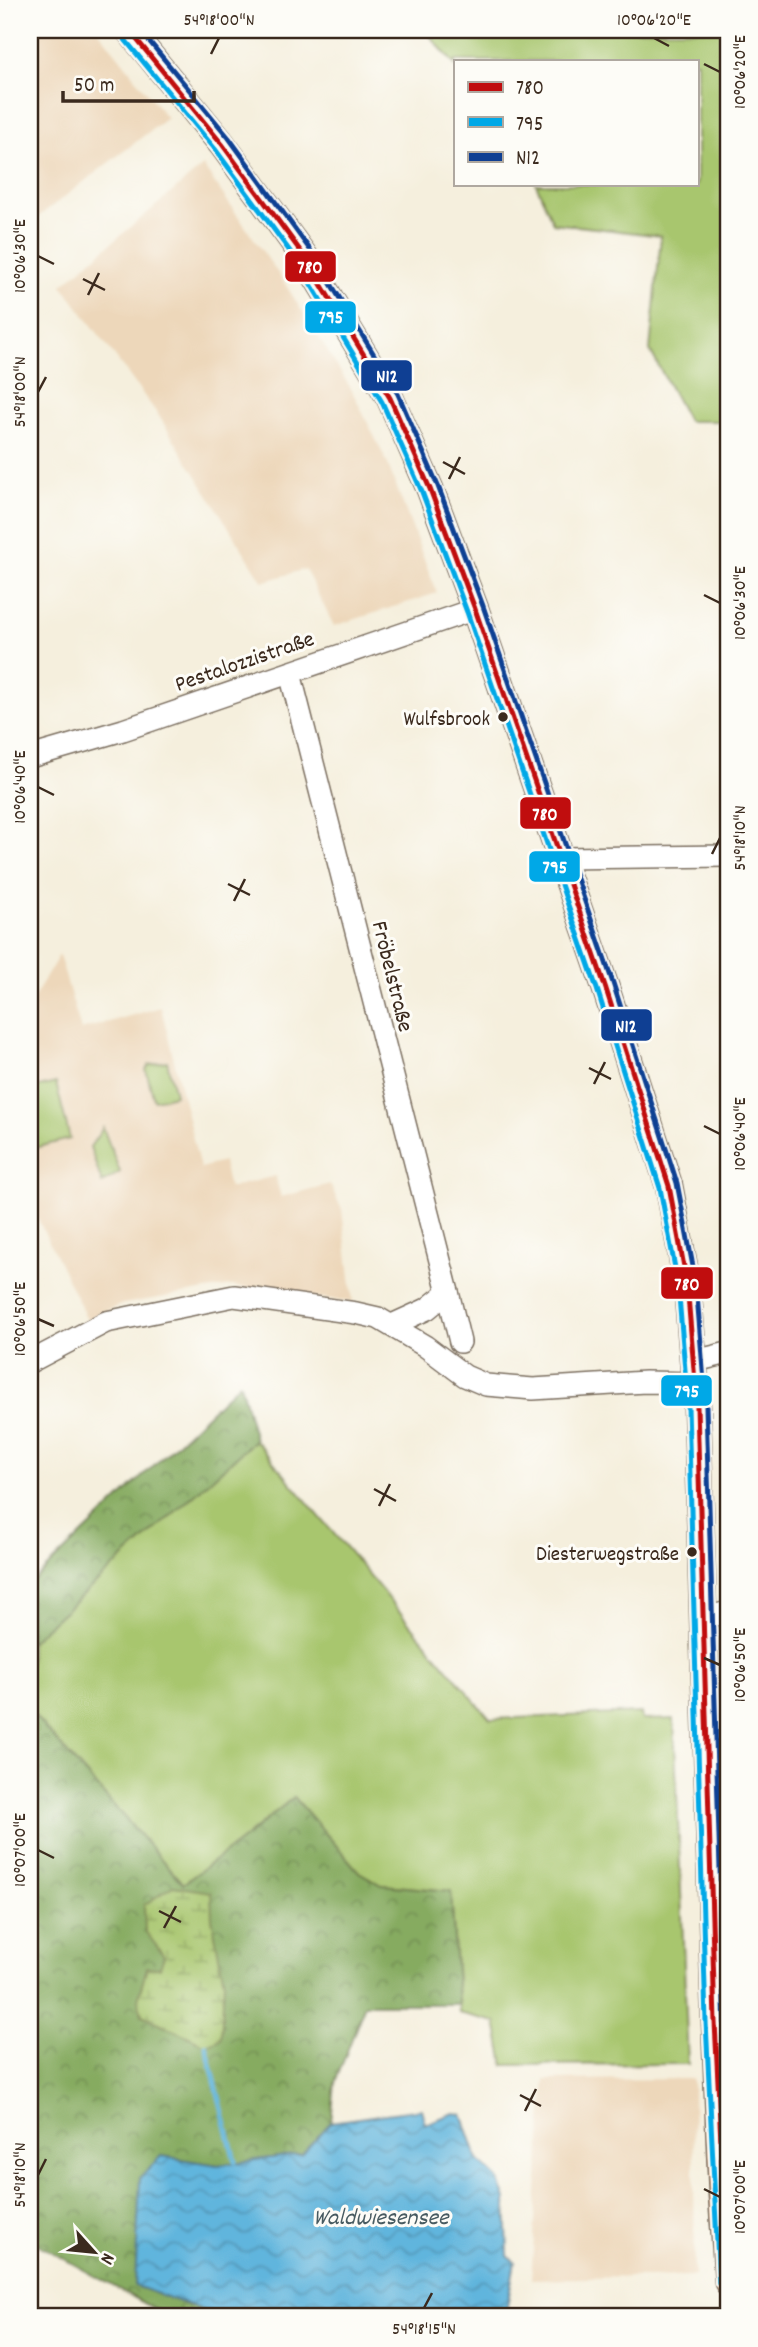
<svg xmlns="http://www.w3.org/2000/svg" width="758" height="2347" font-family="Dekko,sans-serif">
  <defs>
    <pattern id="forest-crowns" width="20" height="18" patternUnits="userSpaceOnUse" patternTransform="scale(1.75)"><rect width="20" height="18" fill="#86ab61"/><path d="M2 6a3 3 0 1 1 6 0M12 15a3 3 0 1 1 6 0" fill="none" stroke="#6f8b4f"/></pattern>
    <pattern id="wetland-marsh" width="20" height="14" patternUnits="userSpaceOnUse" patternTransform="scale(1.75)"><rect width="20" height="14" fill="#a8c66e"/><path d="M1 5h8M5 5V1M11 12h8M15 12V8" fill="none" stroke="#8aa15a"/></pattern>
    <pattern id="water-waves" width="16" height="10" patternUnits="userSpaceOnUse" patternTransform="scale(1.75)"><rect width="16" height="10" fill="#61b5dd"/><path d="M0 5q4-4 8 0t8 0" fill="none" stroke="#5193b3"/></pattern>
  </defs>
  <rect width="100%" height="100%" fill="#fdfcf7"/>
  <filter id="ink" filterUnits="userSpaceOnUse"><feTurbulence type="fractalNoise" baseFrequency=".0143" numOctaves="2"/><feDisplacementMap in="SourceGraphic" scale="14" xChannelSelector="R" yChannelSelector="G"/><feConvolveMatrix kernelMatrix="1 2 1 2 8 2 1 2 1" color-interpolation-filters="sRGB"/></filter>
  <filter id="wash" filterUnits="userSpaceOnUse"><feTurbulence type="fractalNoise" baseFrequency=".00686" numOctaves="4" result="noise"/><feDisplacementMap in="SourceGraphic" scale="28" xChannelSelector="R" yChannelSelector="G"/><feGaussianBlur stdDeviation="1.57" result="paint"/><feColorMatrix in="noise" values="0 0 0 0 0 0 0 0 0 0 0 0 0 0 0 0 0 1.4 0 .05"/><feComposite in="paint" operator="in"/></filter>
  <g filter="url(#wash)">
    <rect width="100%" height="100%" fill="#f5efdd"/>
    <g fill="#edd7ba">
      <polygon points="42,30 98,30 167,118 30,223 30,38"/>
      <polygon points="203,166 282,279 350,387 387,462 437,593 334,626 305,569 263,582 159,416 62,285"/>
      <polygon points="59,955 81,1030 161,1007 200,1168 223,1162 229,1188 275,1176 281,1197 330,1184 342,1210 353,1302 231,1286 123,1304 87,1319 30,1203 30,1004"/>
      <polygon points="693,2079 695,2276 531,2279 545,2080"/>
    </g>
    <g fill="#a8c66e" stroke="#727846" stroke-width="2">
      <polygon points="425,30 728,30 728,421 688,421 650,350 661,236 553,223 536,184 697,184 697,61 455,61 455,65"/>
      <polygon points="167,1061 175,1095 154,1100 146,1070 149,1065"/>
      <polygon points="56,1083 70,1139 30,1149 30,1089"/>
      <polygon points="103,1128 120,1172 102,1183 90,1147"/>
      <polygon points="255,1440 490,1719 641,1713 642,1720 674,1719 688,2064 504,2065 496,2022 459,2013 451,1891 382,1885 359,1872 294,1797 242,1840 183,1884 30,1711 30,1642"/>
    </g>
    <g fill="url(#forest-crowns)" stroke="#606a40" stroke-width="2">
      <polygon points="240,1383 255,1440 30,1642 30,1584"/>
      <polygon points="30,1711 183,1884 242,1840 294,1797 359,1872 382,1885 451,1891 458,2004 365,2004 335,2083 331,2122 302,2154 218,2165 161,2156 135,2286 223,2317 169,2317 30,2240"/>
    </g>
    <polygon fill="url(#wetland-marsh)" stroke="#727846" stroke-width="2" points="173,1886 211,1892 212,1919 224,1982 221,2039 206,2045 142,2015 138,1999 147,1967 160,1968 164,1956 145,1931 144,1905"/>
    <polygon fill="url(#water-waves)" stroke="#4e707e" stroke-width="2" points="421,2109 425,2124 454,2113 462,2114 478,2160 498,2179 506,2199 508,2256 515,2262 505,2317 223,2317 135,2286 140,2178 161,2156 218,2165 302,2154 331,2122"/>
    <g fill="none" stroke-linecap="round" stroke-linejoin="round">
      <polyline stroke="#61b5dd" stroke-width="5" points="206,2045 235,2161"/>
    </g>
  </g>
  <g filter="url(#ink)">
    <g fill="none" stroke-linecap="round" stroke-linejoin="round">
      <defs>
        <g id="minor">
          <polyline points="290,673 448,1292 427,1309 392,1325"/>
          <polyline points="30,757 123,730 475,609"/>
          <polyline points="561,858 728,856"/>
          <polyline points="448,1292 460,1342"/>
          <polyline points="695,1361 728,1353"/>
          <polyline points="30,1362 106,1322 234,1296 356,1313 378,1318 425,1346 465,1376 486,1385 533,1389 645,1382 696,1383"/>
          <polyline points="705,1618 728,1612"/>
        </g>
        <polyline id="major" points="129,30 222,144 304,256 390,398 430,489 475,609 605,986 669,1186 687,1283 697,1407 715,2022 722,2195 728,2282"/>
      </defs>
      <use href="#minor" stroke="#7c6f61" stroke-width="24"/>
      <use href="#major" stroke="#7c6f61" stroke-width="29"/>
      <use href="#minor" stroke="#fff" stroke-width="21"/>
      <use href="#major" stroke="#fbbb8d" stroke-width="26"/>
      <defs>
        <polyline id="bus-1" points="129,30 222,144 304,256 390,398 430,489 475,609 605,986 669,1186 687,1283 697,1407 715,2022 728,2282"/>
        <polyline id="bus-2" points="122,36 215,149 297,261 382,402 422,492 467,612 597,989 660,1188 678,1284 688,1407 706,2022 719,2283"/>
        <polyline id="bus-3" points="140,30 229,138 311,251 398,394 438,486 483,606 613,983 677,1183 696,1282 706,1407 728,2133"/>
      </defs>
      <use href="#bus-1" stroke="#fdfcf7" stroke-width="10"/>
      <use href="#bus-2" stroke="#fdfcf7" stroke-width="10"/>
      <use href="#bus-3" stroke="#fdfcf7" stroke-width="10"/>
      <use href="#bus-1" stroke="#c00d0e" stroke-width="5"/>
      <use href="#bus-2" stroke="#00a8e7" stroke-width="5"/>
      <use href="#bus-3" stroke="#0f3f93" stroke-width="5"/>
    </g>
  </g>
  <path fill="none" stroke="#3b2a1e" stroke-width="2.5" d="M 654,38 L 669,46M 211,54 L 219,38M 704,64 L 720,72M 38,256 L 54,264M 83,279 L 105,290M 88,295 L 99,273M 38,392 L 46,377M 443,462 L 465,474M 449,479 L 460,457M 704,595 L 720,603M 38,787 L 54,795M 712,854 L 720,838M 228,884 L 250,895M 234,901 L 245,879M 589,1068 L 611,1079M 594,1084 L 605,1062M 704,1126 L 720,1134M 38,1319 L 54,1326M 374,1489 L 396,1501M 379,1506 L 390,1484M 704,1658 L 720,1665M 38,1850 L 54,1858M 159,1911 L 181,1922M 164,1928 L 176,1906M 520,2095 L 541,2106M 525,2111 L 536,2089M 38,2175 L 46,2159M 704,2189 L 720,2197M 424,2308 L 432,2293"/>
  <g fill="#3b2a1e" stroke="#fdfcf7" stroke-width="2.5">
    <circle cx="503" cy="717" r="6"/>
    <circle cx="692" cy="1552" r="6"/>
  </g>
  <g text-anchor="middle" stroke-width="6" stroke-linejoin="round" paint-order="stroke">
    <g font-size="21" fill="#3b2a1e" stroke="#fdfcf7" text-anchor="end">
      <text x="490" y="725">Wulfsbrook</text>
      <text x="679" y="1560">Diesterwegstraße</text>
    </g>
    <g font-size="23" fill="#3b2a1e" stroke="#fdfcf7">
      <text transform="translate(244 660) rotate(-19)" y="8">Pestalozzistraße</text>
      <text transform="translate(394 976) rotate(76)" y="8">Fröbelstraße</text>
    </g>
    <g font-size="24" font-style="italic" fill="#485b61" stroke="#fdfcf7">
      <text x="381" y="2224">Waldwiesensee</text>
    </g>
  </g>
  <g stroke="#fdfcf7" stroke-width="2.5">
    <rect x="284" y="250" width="53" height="33" rx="7" fill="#c00d0e"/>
    <rect x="304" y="300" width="53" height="34" rx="7" fill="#00a8e7"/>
    <rect x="360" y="359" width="53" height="33" rx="7" fill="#0f3f93"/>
    <rect x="519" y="796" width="53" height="34" rx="7" fill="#c00d0e"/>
    <rect x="528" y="850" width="53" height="33" rx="7" fill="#00a8e7"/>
    <rect x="600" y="1008" width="53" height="34" rx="7" fill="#0f3f93"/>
    <rect x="660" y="1266" width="54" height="34" rx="7" fill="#c00d0e"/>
    <rect x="660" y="1374" width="53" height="33" rx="7" fill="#00a8e7"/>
  </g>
  <g font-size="19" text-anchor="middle" font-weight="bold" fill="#fff">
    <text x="310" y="273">780</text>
    <text x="331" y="323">795</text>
    <text x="387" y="382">N12</text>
    <text x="545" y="820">780</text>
    <text x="555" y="873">795</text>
    <text x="626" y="1032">N12</text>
    <text x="687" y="1290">780</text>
    <text x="687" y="1397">795</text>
  </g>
  <rect width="758" height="2347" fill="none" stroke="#fdfcf7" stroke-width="77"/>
  <rect x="454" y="60" width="245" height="126" fill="#fdfcf7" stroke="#afa8a0" stroke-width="2"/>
  <rect x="468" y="82" width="35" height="10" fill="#c00d0e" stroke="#afa8a0" stroke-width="2"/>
  <text x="516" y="94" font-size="21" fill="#3b2a1e">780</text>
  <rect x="468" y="117" width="35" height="10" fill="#00a8e7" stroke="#afa8a0" stroke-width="2"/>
  <text x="516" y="130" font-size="21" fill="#3b2a1e">795</text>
  <rect x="468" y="152" width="35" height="10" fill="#0f3f93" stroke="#afa8a0" stroke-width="2"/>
  <text x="516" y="164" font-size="21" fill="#3b2a1e">N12</text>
  <g transform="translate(94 2252) rotate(117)" stroke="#fdfcf7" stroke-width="5" paint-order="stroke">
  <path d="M0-5L12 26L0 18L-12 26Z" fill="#3b2a1e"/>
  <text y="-10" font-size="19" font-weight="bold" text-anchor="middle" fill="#3b2a1e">N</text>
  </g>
  <path d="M63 91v10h131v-10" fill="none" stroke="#3b2a1e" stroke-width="3.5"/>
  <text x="74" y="91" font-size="21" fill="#3b2a1e" stroke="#fdfcf7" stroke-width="5" paint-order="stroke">50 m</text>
  <rect x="38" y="38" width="682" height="2270" fill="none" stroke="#3b2a1e" stroke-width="2.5"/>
  <g font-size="18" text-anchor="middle" fill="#3b2a1e">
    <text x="219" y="25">54°18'00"N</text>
    <text x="654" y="25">10°06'20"E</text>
    <text transform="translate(739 72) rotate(-90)" y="6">10°06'20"E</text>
    <text transform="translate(19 256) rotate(-90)" y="6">10°06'30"E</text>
    <text transform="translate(19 392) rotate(-90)" y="6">54°18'00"N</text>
    <text transform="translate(739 603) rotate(-90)" y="6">10°06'30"E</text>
    <text transform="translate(19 787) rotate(-90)" y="6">10°06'40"E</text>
    <text transform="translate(739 838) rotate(-90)" y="6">54°18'10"N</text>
    <text transform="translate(739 1134) rotate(-90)" y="6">10°06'40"E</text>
    <text transform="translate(19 1319) rotate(-90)" y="6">10°06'50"E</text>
    <text transform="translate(739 1665) rotate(-90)" y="6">10°06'50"E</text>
    <text transform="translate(19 1850) rotate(-90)" y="6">10°07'00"E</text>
    <text transform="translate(19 2175) rotate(-90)" y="6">54°18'10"N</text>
    <text transform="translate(739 2197) rotate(-90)" y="6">10°07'00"E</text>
    <text x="424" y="2334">54°18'15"N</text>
  </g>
</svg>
